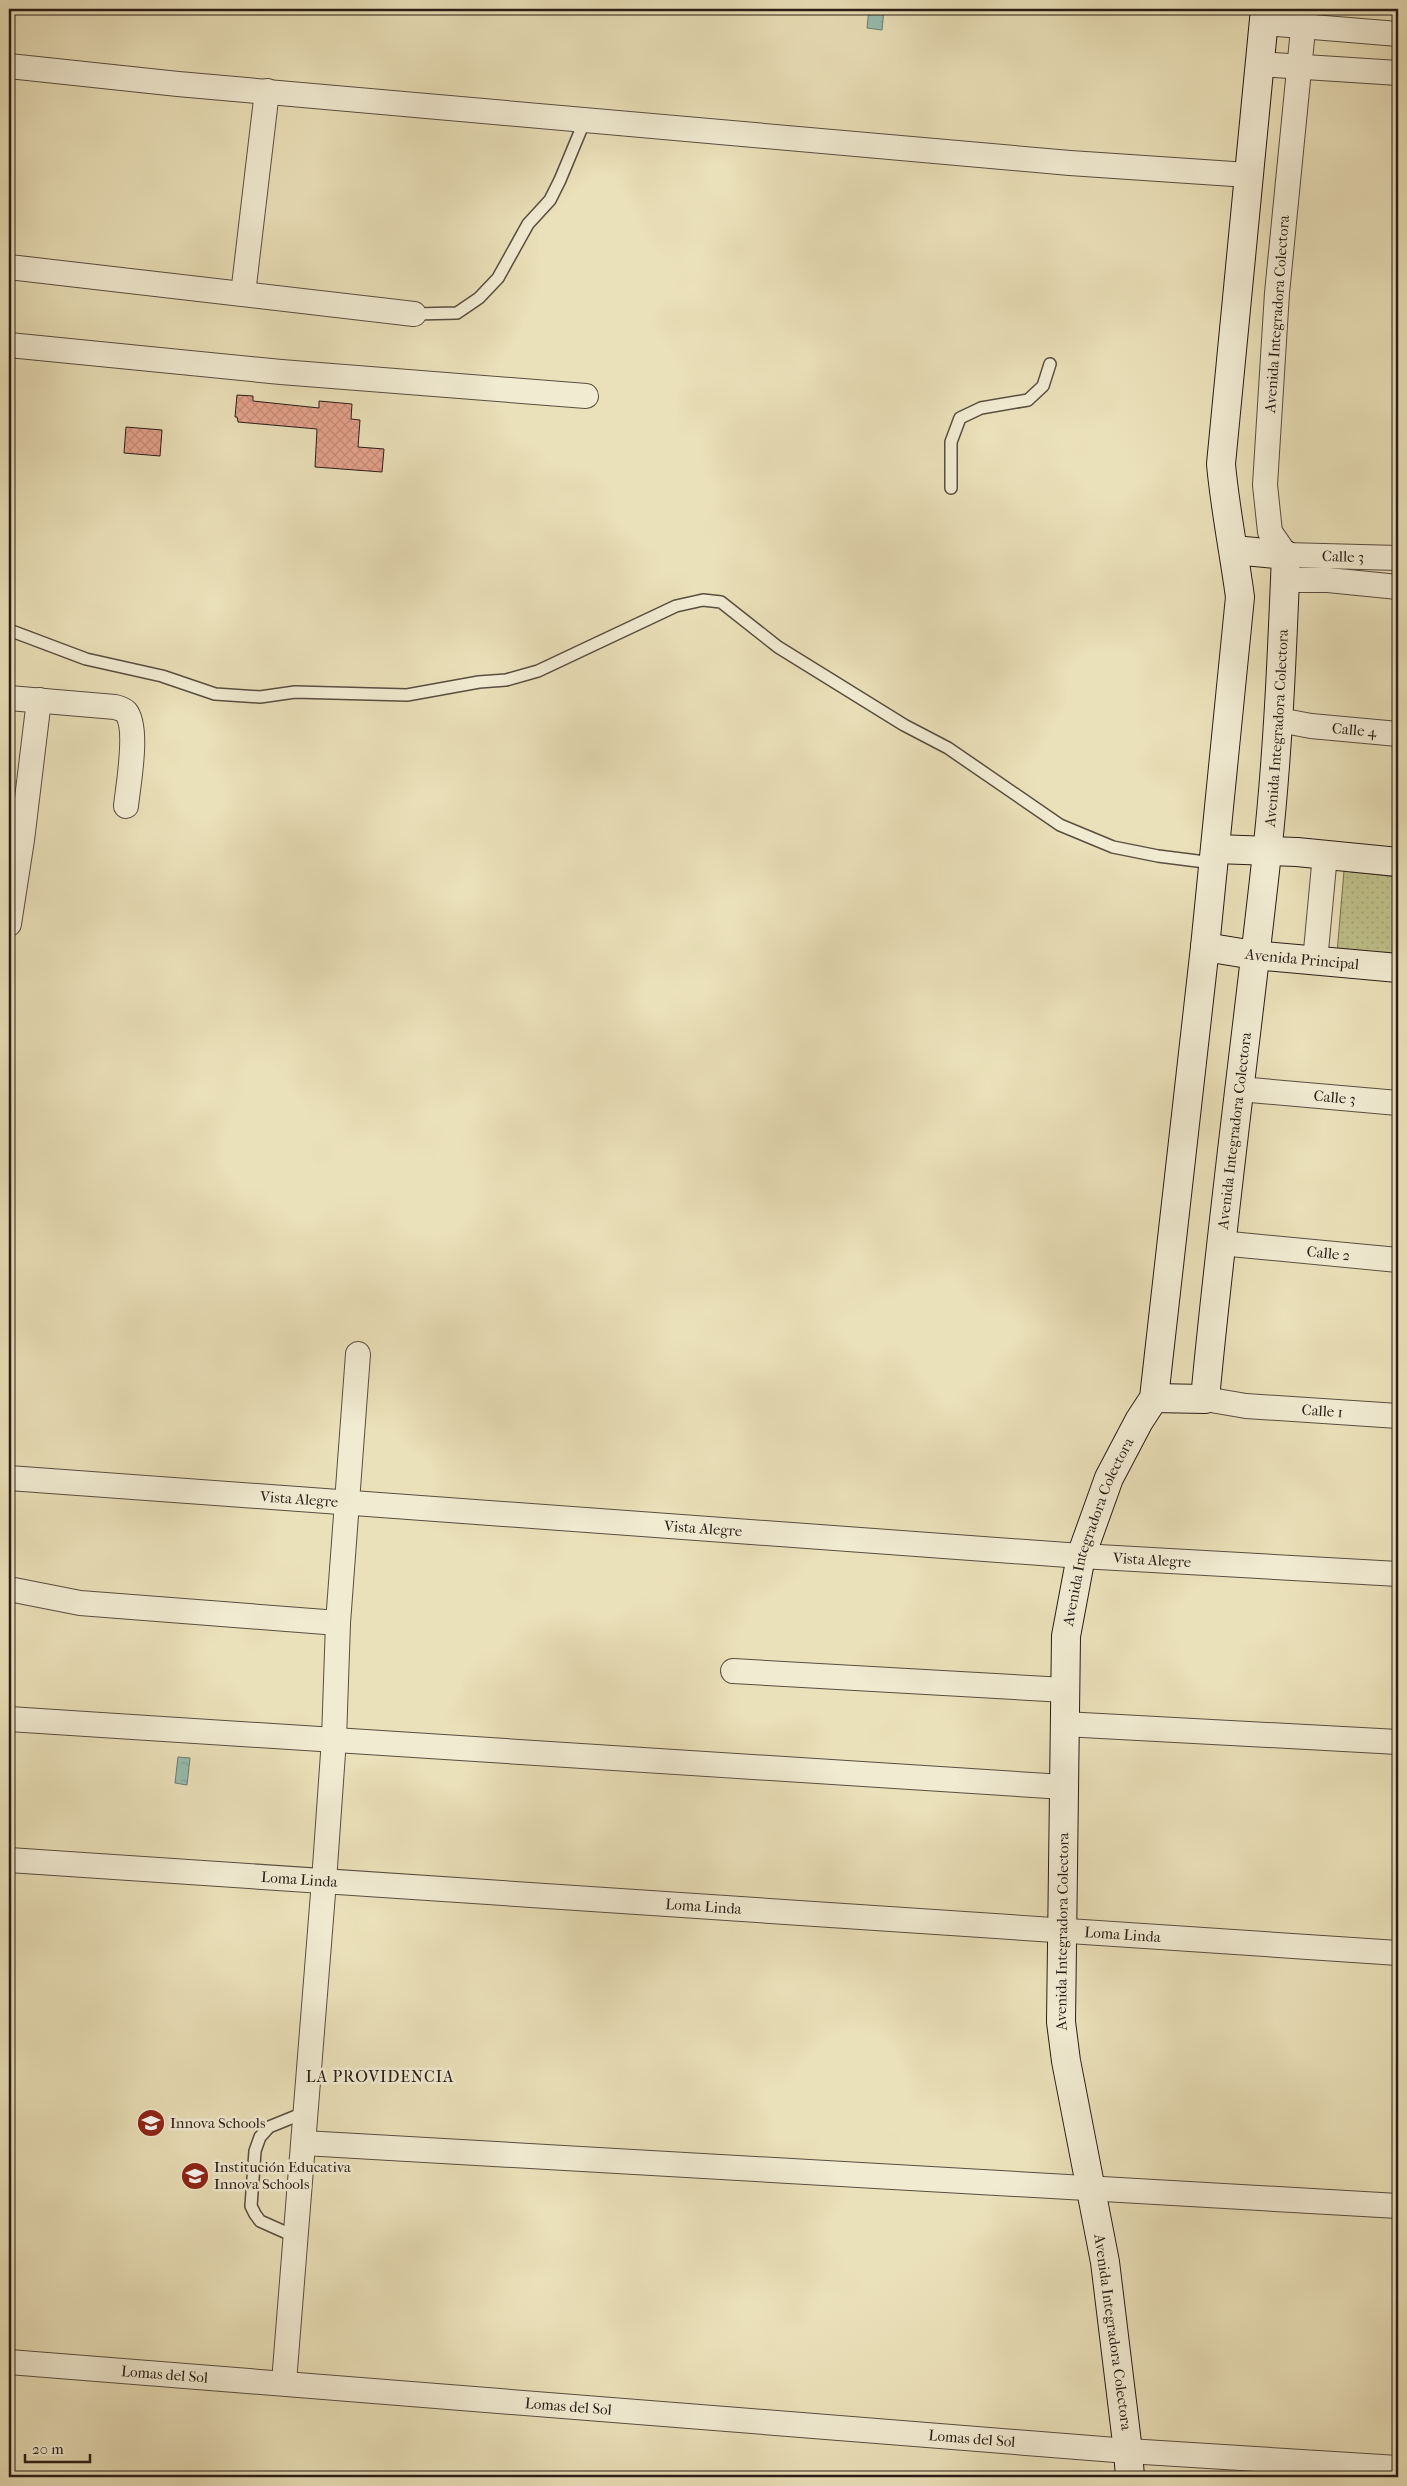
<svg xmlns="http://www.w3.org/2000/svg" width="1407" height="2486" font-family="'IM FELL French Canon',serif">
  <defs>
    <pattern id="grass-dots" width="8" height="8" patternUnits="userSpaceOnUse" patternTransform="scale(1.25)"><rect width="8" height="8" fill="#bfc08a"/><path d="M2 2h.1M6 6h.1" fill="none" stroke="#a4a576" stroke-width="1.8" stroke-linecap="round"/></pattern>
    <pattern id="water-ripples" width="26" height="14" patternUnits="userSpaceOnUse" patternTransform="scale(1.25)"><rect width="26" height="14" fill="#98bdaf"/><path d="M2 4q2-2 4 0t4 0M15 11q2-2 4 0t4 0" fill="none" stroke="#83a296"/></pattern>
    <pattern id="building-cross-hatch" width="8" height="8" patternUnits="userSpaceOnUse" patternTransform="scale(1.25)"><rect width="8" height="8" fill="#e5a28c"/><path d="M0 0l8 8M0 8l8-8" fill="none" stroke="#c48b78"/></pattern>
  </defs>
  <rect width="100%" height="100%" fill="#eae0b9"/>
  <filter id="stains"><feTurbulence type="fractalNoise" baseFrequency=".004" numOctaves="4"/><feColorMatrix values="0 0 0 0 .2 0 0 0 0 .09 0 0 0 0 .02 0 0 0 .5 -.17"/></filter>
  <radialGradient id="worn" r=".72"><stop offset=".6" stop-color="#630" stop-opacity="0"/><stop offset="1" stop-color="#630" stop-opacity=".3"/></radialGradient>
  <polygon fill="url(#grass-dots)" stroke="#746e50" points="1344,871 1398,877 1398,958 1337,953"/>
  <g fill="url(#water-ripples)" stroke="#6c7d72">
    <polygon points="869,9 884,9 882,30 867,28"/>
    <polygon points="178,1757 190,1758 187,1785 175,1783"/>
  </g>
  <g fill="url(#building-cross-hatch)" stroke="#291d17">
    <polygon points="237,395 253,396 253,401 319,408 319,401 352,404 351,419 360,420 358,447 384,449 382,472 315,467 317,429 238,422 237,417 235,417"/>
    <polygon points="126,427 162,430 160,456 124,453"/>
  </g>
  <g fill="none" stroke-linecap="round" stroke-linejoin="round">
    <defs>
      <g id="lane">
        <polyline points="414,314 457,313 479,298 498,278 528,224 550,200 560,180 585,120"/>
        <polyline points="951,488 951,442 960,418 981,408 1028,400 1043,386 1050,364"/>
        <polyline points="9,630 86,659 162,676 215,694 260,697 295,692 407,695 479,682 506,680 538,671 676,606 703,600 721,602 778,647 904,725 948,748 1060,825 1113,847 1158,856 1213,863"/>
        <polyline points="296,2237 260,2221 255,2214 251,2206 255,2151 260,2137 269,2127 306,2112"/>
      </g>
      <g id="street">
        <path id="s1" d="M 1305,9 L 1277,293 L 1265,485 L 1270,532 L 1286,555 L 1398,558"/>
        <polyline points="1264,23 1398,34"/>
        <polyline points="1259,64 1398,73"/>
        <polyline points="9,66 178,84 1070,163 1248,175"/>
        <polyline points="9,267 414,314"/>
        <polyline points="243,294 267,91"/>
        <polyline points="9,345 281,372 586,396"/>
        <polyline points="1285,580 1328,580 1398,587"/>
        <path d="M 9,698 L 115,707 C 119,708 124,710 126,712 C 139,728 128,786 126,806"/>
        <path id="s2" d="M 1279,720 L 1311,726 L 1398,734"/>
        <polyline points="9,924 22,840 39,700"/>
        <polyline points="1315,961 1325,855"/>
        <path id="s3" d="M 1239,1089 L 1398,1103"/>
        <path id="s4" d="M 1220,1243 L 1398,1260"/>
        <path id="s5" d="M 1205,1399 L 1246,1406 L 1398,1416"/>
        <path id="s6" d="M 9,1478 L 1081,1556 L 1398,1574"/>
        <polyline points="9,1589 80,1603 338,1623"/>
        <polyline points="733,1671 1065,1690"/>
        <polyline points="9,1719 1064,1787"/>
        <polyline points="1064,1724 1398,1742"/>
        <path id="s7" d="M 9,1860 L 1398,1953"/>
        <polyline points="304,2143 1398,2206"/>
        <path id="s8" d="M 9,2362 L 1128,2451 L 1398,2468"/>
        <polyline points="284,2382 324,1881 334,1739 338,1623 358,1354"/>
      </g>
      <g id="secondary">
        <polyline points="1215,849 1297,852 1398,862"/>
        <path id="s9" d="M 1205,947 L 1254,955 L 1398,968"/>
        <path id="s10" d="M 1154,1398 L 1205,1399 C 1222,1217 1247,1035 1267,853 C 1278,754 1282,654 1286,555 L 1234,550"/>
        <path id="s11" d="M 1130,2477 L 1128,2451 L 1105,2262 L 1066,2061 L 1061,2022 L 1066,1636 L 1081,1556 L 1109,1478 L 1139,1421 L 1154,1398 L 1205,947 L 1240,597 C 1234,552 1225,509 1221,464 L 1265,9"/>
      </g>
    </defs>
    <use href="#lane" stroke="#594e40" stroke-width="14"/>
    <use href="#street" stroke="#594e40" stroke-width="26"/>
    <use href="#secondary" stroke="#291d17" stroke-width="30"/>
    <use href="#lane" stroke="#f1ebd2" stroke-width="11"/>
    <use href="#street" stroke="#f1ebd2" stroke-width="24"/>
    <use href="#secondary" stroke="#f1ebd2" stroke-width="28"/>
  </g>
  <defs>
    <symbol id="school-disc" viewBox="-11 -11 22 22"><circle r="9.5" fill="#8f2418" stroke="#f1ebd2"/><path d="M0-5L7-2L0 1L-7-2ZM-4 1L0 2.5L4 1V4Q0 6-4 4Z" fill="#fff"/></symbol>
  </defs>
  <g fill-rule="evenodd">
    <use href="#school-disc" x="135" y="2107" width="32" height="32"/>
    <use href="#school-disc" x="179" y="2160" width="32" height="32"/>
  </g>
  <g text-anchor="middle" stroke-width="5" stroke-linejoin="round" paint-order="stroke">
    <g font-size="15" fill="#291d17" stroke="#f1ebd2">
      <text transform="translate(1277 314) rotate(-86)" y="5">Avenida Integradora Colectora</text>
      <text dy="5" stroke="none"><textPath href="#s1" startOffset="610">Calle 3</textPath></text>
      <text dy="5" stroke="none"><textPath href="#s10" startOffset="726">Avenida Integradora Colectora</textPath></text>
      <text dy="5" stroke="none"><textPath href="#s2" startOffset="76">Calle 4</textPath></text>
      <text dy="5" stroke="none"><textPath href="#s9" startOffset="98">Avenida Principal</textPath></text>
      <text dy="5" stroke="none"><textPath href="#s3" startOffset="96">Calle 3</textPath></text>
      <text dy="5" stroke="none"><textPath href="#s10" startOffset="321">Avenida Integradora Colectora</textPath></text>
      <text dy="5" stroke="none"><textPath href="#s4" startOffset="109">Calle 2</textPath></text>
      <text dy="5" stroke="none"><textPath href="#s5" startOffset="118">Calle 1</textPath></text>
      <text dy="5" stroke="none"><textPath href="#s6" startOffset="291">Vista Alegre</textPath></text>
      <text dy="5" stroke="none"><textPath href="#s6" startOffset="696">Vista Alegre</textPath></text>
      <text dy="5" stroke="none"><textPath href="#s11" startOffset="956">Avenida Integradora Colectora</textPath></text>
      <text dy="5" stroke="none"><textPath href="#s6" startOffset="1146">Vista Alegre</textPath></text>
      <text dy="5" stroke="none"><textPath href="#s7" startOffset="291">Loma Linda</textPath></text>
      <text dy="5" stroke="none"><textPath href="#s7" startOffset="696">Loma Linda</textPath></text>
      <text dy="5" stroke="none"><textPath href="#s11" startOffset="551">Avenida Integradora Colectora</textPath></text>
      <text dy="5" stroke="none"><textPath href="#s7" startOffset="1116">Loma Linda</textPath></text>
      <text transform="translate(1113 2332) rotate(82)" y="5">Avenida Integradora Colectora</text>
      <text dy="5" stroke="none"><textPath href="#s8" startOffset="156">Lomas del Sol</textPath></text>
      <text dy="5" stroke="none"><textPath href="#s8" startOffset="561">Lomas del Sol</textPath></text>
      <text dy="5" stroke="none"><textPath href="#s8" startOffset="966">Lomas del Sol</textPath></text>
    </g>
    <g font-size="15" fill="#291d17" stroke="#f1ebd2" text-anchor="start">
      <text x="170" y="2128">Innova Schools</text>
      <text x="214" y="2172">Institución Educativa<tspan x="214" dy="17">Innova Schools</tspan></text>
    </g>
    <g font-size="16" letter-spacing="1" fill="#291d17" stroke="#f1ebd2">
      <text x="380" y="2082">LA PROVIDENCIA</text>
    </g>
  </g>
  <rect width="1407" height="2486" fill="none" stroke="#eae0b9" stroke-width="30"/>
  <rect x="10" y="10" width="1387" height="2466" fill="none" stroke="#291d17" stroke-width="2.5"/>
  <rect x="15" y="15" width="1377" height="2456" fill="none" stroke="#291d17"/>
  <path d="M25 2454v8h65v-8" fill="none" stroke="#291d17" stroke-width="2.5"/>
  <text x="32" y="2454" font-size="15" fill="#291d17" stroke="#f1ebd2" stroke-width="4" paint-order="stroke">20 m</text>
  <rect width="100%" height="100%" filter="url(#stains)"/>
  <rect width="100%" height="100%" fill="url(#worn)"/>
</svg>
